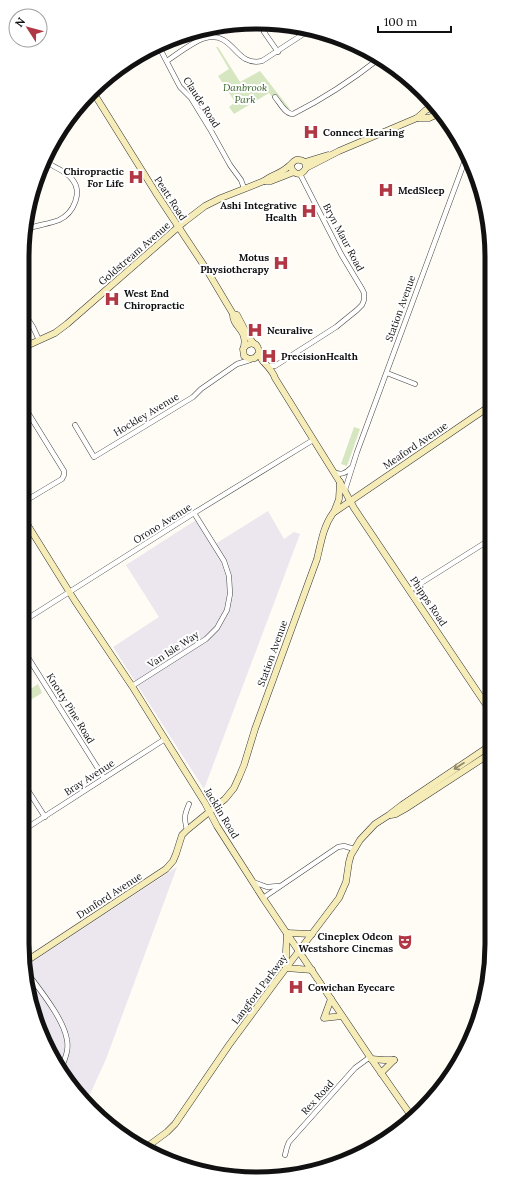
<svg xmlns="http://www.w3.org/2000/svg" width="514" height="1201" font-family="Lora,serif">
  <rect width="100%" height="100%" fill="#fefcf5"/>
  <g fill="#ece6ee">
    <polygon points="268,511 284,539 294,532 300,534 204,789 113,647 159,617 126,565 196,520 212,546"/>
    <polygon points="177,867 106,1059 86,1103 80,1099 35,1020 26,966"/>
  </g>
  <g fill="#d6e6c1">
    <polygon points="216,47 218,47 240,82 260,71 290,109 283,110 269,93 234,114 229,107 235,102 218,76 229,69"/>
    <polygon points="354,427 360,429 347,466 341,464"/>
    <polygon points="38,684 42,693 22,705 22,695"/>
  </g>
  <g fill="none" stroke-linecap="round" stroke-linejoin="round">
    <defs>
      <g id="street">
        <polyline points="264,32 278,52"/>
        <polyline points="158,45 180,87 191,98 210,129 230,165 241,180 244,188"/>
        <path d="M 167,61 C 177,54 194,41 205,38 C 235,31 234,67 262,61 L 308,31"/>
        <path d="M 275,97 C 280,103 285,114 293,114 C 325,98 352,80 380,58"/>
        <path d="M 27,229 C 37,225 49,224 59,220 C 74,213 83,192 72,179 C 66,171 54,167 46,162"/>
        <polyline points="22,310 33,327 39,340"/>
        <polyline points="268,366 275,366 336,327 357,310 362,305 364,300 364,293 362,289 341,254 300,174"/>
        <polyline points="387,373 415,384"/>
        <polyline points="75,425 94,457 193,397 201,389 237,364 250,360"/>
        <path d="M 334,472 C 341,476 346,473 351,468"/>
        <polyline points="345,490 357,452 467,155"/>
        <polyline points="22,503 62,479 64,475 64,471 22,403"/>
        <polyline points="410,590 491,539"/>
        <polyline points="22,622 194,513 313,440"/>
        <polyline points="22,648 104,778"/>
        <polyline points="132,686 206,639 217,628 227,610 230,594 229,576 224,561 194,513"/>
        <polyline points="22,781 45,817"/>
        <path d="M 187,830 C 184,818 184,816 189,804"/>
        <polyline points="22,831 165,739"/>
        <polyline points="253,882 267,887 278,886"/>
        <polyline points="263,898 338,847 344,846 354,849"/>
        <path d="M 26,971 C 39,989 64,1019 67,1040 C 69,1050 65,1058 62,1067"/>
        <polyline points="285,1155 287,1147 289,1142 355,1068 370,1057"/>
      </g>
      <g id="secondary">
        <polyline points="93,92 156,193 205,267 233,314 237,315 248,336 254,344"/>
        <polyline points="417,118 429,118 442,112"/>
        <polyline points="305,162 328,155"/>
        <polyline points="306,168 339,151 417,118 426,110 435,106"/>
        <polyline points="264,181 271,181 294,172"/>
        <path d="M 233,314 C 232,327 248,329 244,347"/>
        <path d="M 22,348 L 55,333 L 67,324 L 184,222 L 205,206 L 221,198 L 264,181 C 272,175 282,173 289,166 C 292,164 293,161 296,160 C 300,159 302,160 305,162 L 306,168 C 301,177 292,175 291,165"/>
        <path d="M 259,353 L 255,358 L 249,359 L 244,356 L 243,349 C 246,344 255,340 258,348 C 260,352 259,356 262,360 C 267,366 273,371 275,378 L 341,484 L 354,508 L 491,712"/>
        <polyline points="334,512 339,499 340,482"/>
        <polyline points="22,516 75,601 132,686 165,739 205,803 217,826 263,898 370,1057 412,1117"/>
        <polyline points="391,815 396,814 405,809 491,753"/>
        <polyline points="287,933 312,934"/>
        <path d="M 25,962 L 166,869 L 173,861 L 176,854 L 182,835 L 187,830 L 225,799 L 234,788 L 239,777 L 244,765 L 255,729 L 317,559 C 321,543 323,527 333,513 L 490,406"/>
        <polyline points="286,968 286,951 287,933"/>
        <polyline points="286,968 312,970"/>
        <polyline points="331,999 324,1018 342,1016"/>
        <polyline points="371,1059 384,1060 394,1060"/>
        <polyline points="381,1073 394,1060"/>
        <polyline points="144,1149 167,1132 175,1124 229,1045 277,980 339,898 346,882 349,862 351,855 360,840 375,824 389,815 402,805 491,745"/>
      </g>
    </defs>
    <use href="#street" stroke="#444" stroke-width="5.5"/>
    <use href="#secondary" stroke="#333" stroke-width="7"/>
    <use href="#street" stroke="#fff" stroke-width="4.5"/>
    <use href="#secondary" stroke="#f6ecb8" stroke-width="6"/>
  </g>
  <defs><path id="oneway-shaft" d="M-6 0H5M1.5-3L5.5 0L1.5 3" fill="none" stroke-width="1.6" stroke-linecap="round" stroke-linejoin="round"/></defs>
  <use stroke="#8f896d" href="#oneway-shaft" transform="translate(459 766) rotate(147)"/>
  <defs>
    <symbol id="hospital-bare" viewBox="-9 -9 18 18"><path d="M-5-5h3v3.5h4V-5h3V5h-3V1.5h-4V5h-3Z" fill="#b23744" stroke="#fff" stroke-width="2.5" paint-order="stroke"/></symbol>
    <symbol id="theatre-bare" viewBox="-9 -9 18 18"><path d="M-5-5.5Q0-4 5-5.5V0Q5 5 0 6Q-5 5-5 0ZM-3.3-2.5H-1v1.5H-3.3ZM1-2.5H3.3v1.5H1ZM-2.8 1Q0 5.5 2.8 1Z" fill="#b23744" stroke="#fff" stroke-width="2.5" paint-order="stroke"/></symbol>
  </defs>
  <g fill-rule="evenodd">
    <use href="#hospital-bare" x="300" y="121" width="22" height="22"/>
    <use href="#hospital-bare" x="125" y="166" width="22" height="22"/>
    <use href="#hospital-bare" x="375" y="179" width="22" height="22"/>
    <use href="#hospital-bare" x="298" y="200" width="22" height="22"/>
    <use href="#hospital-bare" x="270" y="252" width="22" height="22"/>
    <use href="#hospital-bare" x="101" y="288" width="22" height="22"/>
    <use href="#hospital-bare" x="244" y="319" width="22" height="22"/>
    <use href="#hospital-bare" x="258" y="345" width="22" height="22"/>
    <use href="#theatre-bare" x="394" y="931" width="22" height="22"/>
    <use href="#hospital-bare" x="285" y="976" width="22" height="22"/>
  </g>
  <g text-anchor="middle" stroke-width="4" stroke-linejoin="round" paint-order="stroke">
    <g font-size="10" font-style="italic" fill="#366227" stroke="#fff">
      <text x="245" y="91">Danbrook<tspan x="245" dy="12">Park</tspan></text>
    </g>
    <g font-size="10" fill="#111" stroke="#fff">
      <text transform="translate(202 102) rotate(57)" y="4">Claude Road</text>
      <text transform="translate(171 198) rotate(57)" y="4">Peatt Road</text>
      <text transform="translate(344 237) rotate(62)" y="4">Bryn Maur Road</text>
      <text transform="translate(134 253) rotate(-41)" y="4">Goldstream Avenue</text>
      <text transform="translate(400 308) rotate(-70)" y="4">Station Avenue</text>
      <text transform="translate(146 414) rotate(-31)" y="4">Hockley Avenue</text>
      <text transform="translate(415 445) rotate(-34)" y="4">Meaford Avenue</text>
      <text transform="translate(162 523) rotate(-32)" y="4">Orono Avenue</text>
      <text transform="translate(429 601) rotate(56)" y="4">Phipps Road</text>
      <text transform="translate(173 649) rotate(-33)" y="4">Van Isle Way</text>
      <text transform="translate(272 653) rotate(-70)" y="4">Station Avenue</text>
      <text transform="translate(71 708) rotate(58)" y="4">Knotty Pine Road</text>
      <text transform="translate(89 777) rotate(-33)" y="4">Bray Avenue</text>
      <text transform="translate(222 813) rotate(59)" y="4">Jacklin Road</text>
      <text transform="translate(109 895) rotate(-33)" y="4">Dunford Avenue</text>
      <text transform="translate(259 989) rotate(-53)" y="4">Langford Parkway</text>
      <text transform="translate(317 1097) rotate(-48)" y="4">Rex Road</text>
    </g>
    <g font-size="10" font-weight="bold" fill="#111" stroke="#fff" text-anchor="start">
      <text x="323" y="136">Connect Hearing</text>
      <text x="124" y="175" text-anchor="end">Chiropractic<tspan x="124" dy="12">For Life</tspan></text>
      <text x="398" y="194">MedSleep</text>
      <text x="297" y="209" text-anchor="end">Ashi Integrative<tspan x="297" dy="12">Health</tspan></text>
      <text x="269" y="261" text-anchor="end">Motus<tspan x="269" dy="12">Physiotherapy</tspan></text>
      <text x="124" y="297">West End<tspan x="124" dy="12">Chiropractic</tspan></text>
      <text x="267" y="334">Neuralive</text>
      <text x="281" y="360">PrecisionHealth</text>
      <text x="393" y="940" text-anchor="end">Cineplex Odeon<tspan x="393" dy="12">Westshore Cinemas</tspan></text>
      <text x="308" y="991">Cowichan Eyecare</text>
    </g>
  </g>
  <path d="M0 0H514V1201H0ZM257 29H257A228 228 0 0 1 485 257V944A228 228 0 0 1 257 1172H257A228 228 0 0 1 29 944V257A228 228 0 0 1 257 29Z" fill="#fff" fill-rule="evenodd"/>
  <path fill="none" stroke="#111" stroke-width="5" d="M257 29H257A228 228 0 0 1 485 257V944A228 228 0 0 1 257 1172H257A228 228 0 0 1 29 944V257A228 228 0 0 1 257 29Z"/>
  <g transform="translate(28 28) rotate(306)"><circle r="19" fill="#ffffff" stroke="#a0a0a0"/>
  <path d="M0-3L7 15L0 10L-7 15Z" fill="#b23744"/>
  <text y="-6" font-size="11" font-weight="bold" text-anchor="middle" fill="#111111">N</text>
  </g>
  <path d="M378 26v6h73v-6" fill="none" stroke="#111111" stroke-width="2"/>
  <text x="384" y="26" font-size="12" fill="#111111" stroke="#ffffff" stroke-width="3" paint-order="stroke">100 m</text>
</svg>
